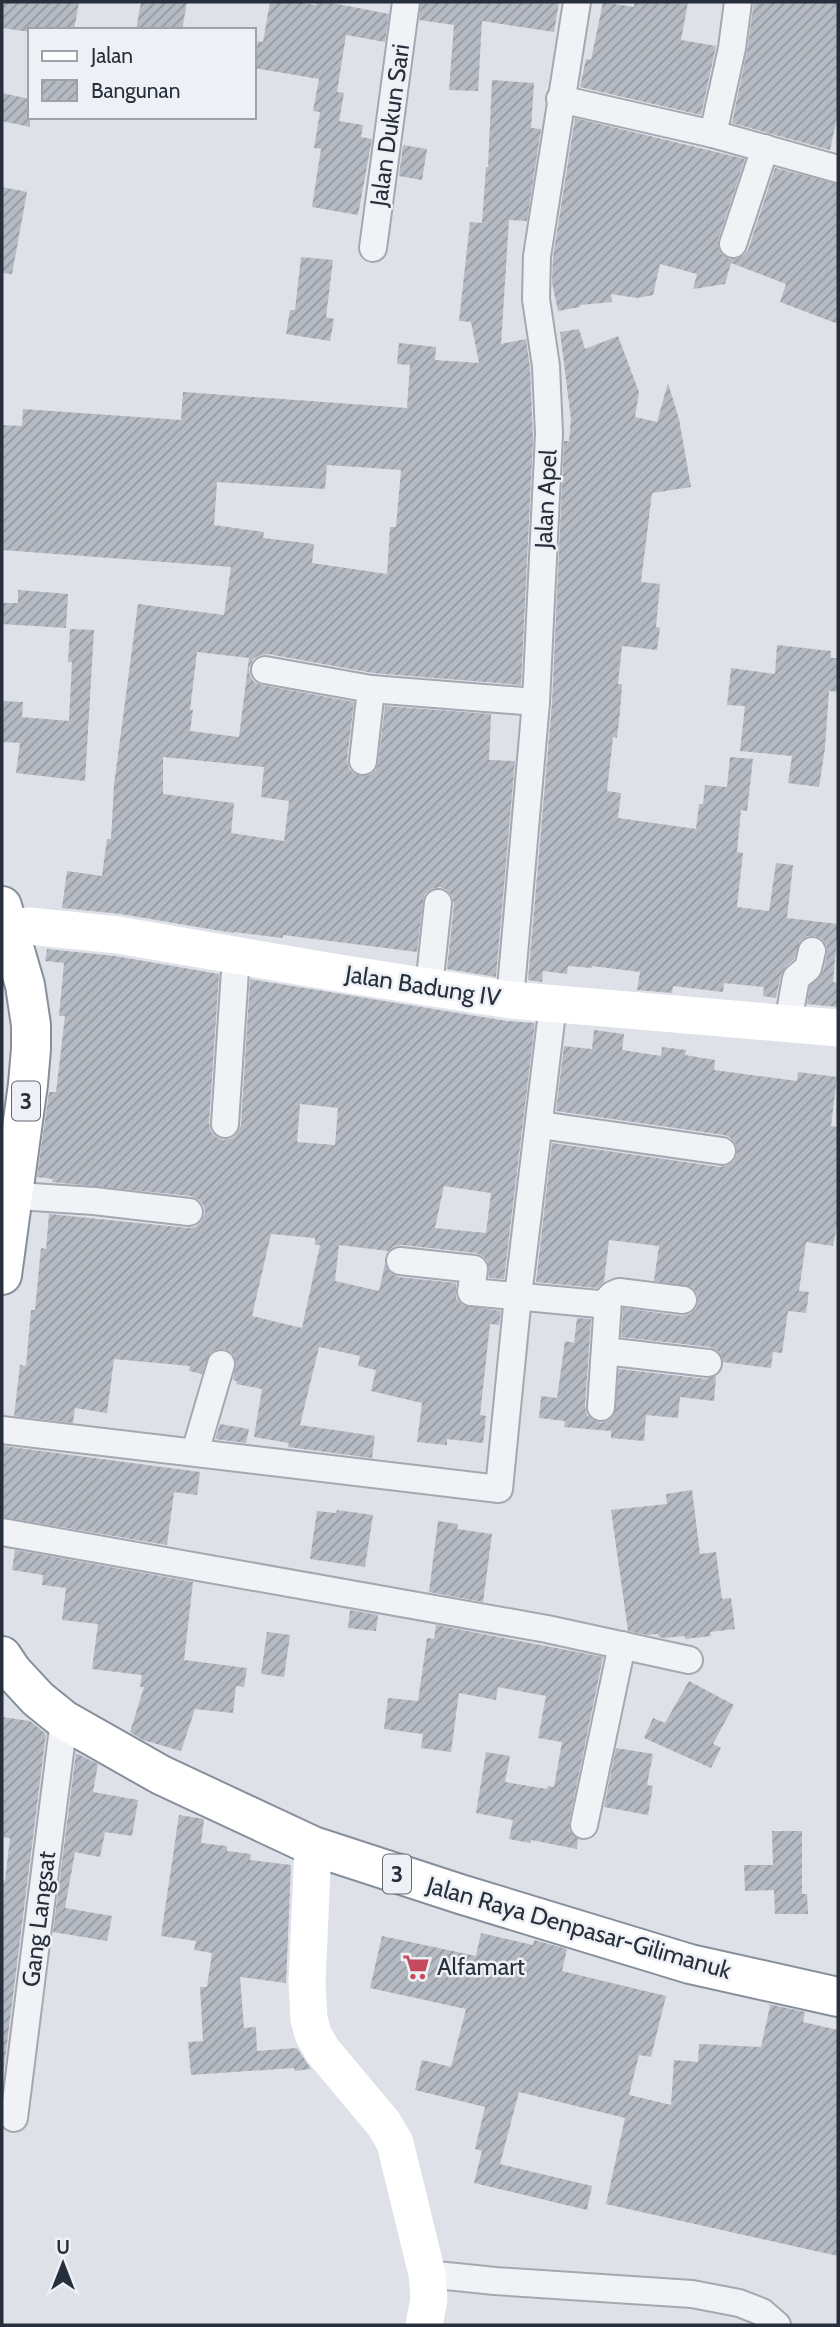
<svg xmlns="http://www.w3.org/2000/svg" width="840" height="2327" font-family="Cabin,sans-serif">
  <defs>
    <pattern id="building-hatch" width="6" height="6" patternUnits="userSpaceOnUse" patternTransform="scale(1.75)"><rect width="6" height="6" fill="#b6bac3"/><path d="M-1 1l2-2M0 6l6-6M5 7l2-2" fill="none" stroke="#9498a0"/></pattern>
  </defs>
  <rect width="100%" height="100%" fill="#dee1e7"/>
  <g fill="url(#building-hatch)" fill-rule="evenodd">
    <polygon points="2,2 79,2 74,30 30,30 30,32 2,28"/>
    <polygon points="141,2 187,2 182,30 136,30"/>
    <polygon points="270,2 296,2 316,5 316,2 327,2 389,14 385,42 346,35 337,92 344,93 339,121 363,125 361,137 372,139 358,215 312,207 321,149 314,148 320,112 313,111 319,79 254,68 258,41 263,42"/>
    <polygon points="421,2 559,2 554,32 482,21 478,91 449,90 454,25 419,20"/>
    <polygon points="603,2 634,7 635,2 688,2 681,40 716,46 701,115 580,87 586,59 591,60"/>
    <polygon points="754,2 838,2 838,113 830,150 732,123 747,51"/>
    <path d="M 492,80 L 534,83 L 531,128 L 541,129 L 527,221 L 509,220 L 501,344 L 526,339 L 530,368 L 533,439 L 521,685 L 373,673 L 268,654 L 260,655 L 253,659 L 249,668 L 250,676 L 254,682 L 262,685 L 354,702 L 347,760 L 349,768 L 353,773 L 361,776 L 370,775 L 376,770 L 378,763 L 385,706 L 491,714 L 489,760 L 515,761 L 496,977 L 447,969 L 454,904 L 452,896 L 447,890 L 440,887 L 431,889 L 425,894 L 423,901 L 417,952 L 283,935 L 283,938 L 233,932 L 233,933 L 121,914 L 62,908 L 67,871 L 102,876 L 107,839 L 111,839 L 114,785 L 138,604 L 224,615 L 231,567 L 2,550 L 2,425 L 22,426 L 23,409 L 181,420 L 183,392 L 407,408 L 410,365 L 397,364 L 399,343 L 436,347 L 435,360 L 479,363 L 471,322 L 459,321 L 470,222 L 482,223 L 486,167 L 488,167 ZM 327,465 L 401,470 L 396,527 L 390,527 L 387,574 L 312,563 L 314,544 L 263,538 L 264,532 L 214,525 L 217,482 L 325,489 ZM 197,652 L 249,658 L 239,737 L 190,731 L 193,710 L 190,710 ZM 163,757 L 264,767 L 261,797 L 289,801 L 284,841 L 231,833 L 234,803 L 163,794 Z"/>
    <polygon points="2,93 30,99 30,127 2,121"/>
    <polygon points="575,118 745,159 718,240 718,246 721,254 729,259 737,259 744,255 748,250 775,168 838,184 838,324 780,302 786,284 731,263 725,284 693,289 697,274 660,264 653,295 637,298 611,294 612,302 580,305 580,307 558,311 552,283 553,257"/>
    <polygon points="403,145 427,149 422,180 399,176"/>
    <polygon points="2,187 27,192 12,274 2,273"/>
    <polygon points="301,257 333,260 326,317 334,319 330,341 286,334 290,310 295,310"/>
    <polygon points="579,329 585,349 618,336 639,392 635,417 657,422 668,383 679,419 691,487 652,493 641,582 660,584 656,627 660,628 657,650 622,646 618,684 622,684 620,712 617,738 613,737 607,791 621,793 618,818 696,829 699,804 703,804 705,785 727,787 730,757 753,759 747,811 741,810 737,852 743,853 737,907 769,911 776,863 793,865 787,918 838,924 833,982 838,983 838,1007 807,1004 810,986 823,972 827,955 827,947 823,940 815,936 807,936 800,941 794,959 786,966 781,974 776,998 763,996 764,987 724,983 723,992 673,986 672,993 637,990 640,972 592,966 592,968 568,966 567,974 543,971 542,982 528,980 552,703 564,441 569,441 571,419 560,332"/>
    <polygon points="18,590 68,594 66,628 2,624 2,603 18,603"/>
    <polygon points="70,629 94,630 85,781 16,773 20,743 2,742 2,701 23,702 22,717 69,721 72,662 68,662"/>
    <polygon points="777,645 831,651 831,658 838,658 838,692 829,691 825,748 819,787 788,783 792,756 740,751 745,706 727,705 731,668 775,674"/>
    <path d="M 47,949 L 115,956 L 219,974 L 209,1123 L 211,1132 L 216,1137 L 223,1140 L 233,1138 L 238,1132 L 241,1125 L 250,979 L 507,1021 L 535,1023 L 504,1279 L 489,1278 L 488,1262 L 483,1256 L 476,1253 L 402,1245 L 394,1246 L 388,1251 L 339,1245 L 335,1281 L 379,1291 L 385,1264 L 390,1273 L 398,1277 L 456,1283 L 456,1298 L 462,1305 L 501,1311 L 499,1325 L 490,1324 L 480,1415 L 486,1416 L 483,1443 L 447,1439 L 447,1445 L 417,1442 L 422,1403 L 371,1391 L 376,1370 L 358,1366 L 360,1356 L 319,1347 L 300,1425 L 375,1436 L 372,1458 L 288,1447 L 289,1443 L 254,1437 L 262,1389 L 236,1384 L 237,1381 L 233,1380 L 236,1361 L 232,1353 L 225,1349 L 217,1349 L 210,1353 L 202,1374 L 189,1371 L 190,1366 L 114,1359 L 107,1413 L 75,1408 L 73,1423 L 14,1416 L 20,1365 L 26,1366 L 31,1310 L 35,1310 L 41,1248 L 46,1249 L 49,1214 L 188,1228 L 195,1227 L 201,1222 L 205,1213 L 204,1206 L 199,1200 L 191,1196 L 52,1182 L 53,1179 L 37,1177 L 49,1092 L 56,1092 L 65,1016 L 59,1016 L 64,963 L 45,961 ZM 300,1104 L 338,1108 L 335,1145 L 297,1142 ZM 444,1186 L 491,1193 L 486,1233 L 435,1228 ZM 271,1234 L 315,1238 L 315,1245 L 320,1245 L 302,1328 L 252,1316 Z"/>
    <polygon points="594,1030 624,1034 622,1050 661,1056 662,1047 686,1050 685,1055 715,1060 714,1070 797,1081 798,1072 837,1077 831,1126 838,1127 838,1220 833,1246 806,1242 799,1291 809,1292 806,1313 788,1311 782,1353 773,1352 771,1368 723,1362 718,1351 710,1347 621,1337 623,1308 681,1316 690,1314 696,1309 698,1303 698,1295 692,1287 654,1281 659,1246 609,1240 604,1282 597,1288 536,1282 552,1143 720,1167 728,1165 734,1161 737,1154 736,1145 731,1138 724,1135 556,1111 564,1046 592,1049"/>
    <polygon points="577,1318 591,1319 585,1406 587,1415 593,1420 601,1423 607,1421 614,1415 619,1369 706,1379 716,1376 714,1401 680,1397 678,1418 646,1415 644,1441 611,1438 611,1431 564,1427 565,1421 539,1418 541,1396 557,1398 565,1341 574,1343"/>
    <polygon points="220,1424 249,1429 246,1443 215,1439"/>
    <polygon points="3,1446 200,1472 197,1495 174,1492 167,1545 2,1517"/>
    <polygon points="692,1490 700,1554 716,1552 722,1599 731,1598 735,1629 710,1632 711,1636 685,1639 685,1636 664,1638 659,1637 658,1634 647,1635 628,1631 611,1510 667,1504 666,1494"/>
    <polygon points="337,1510 373,1515 365,1567 310,1559 317,1511 336,1513"/>
    <polygon points="438,1521 458,1524 457,1529 492,1534 483,1602 429,1592"/>
    <polygon points="15,1550 193,1582 184,1660 247,1668 244,1687 236,1686 233,1713 195,1709 181,1751 143,1740 130,1732 144,1687 140,1687 142,1675 92,1669 98,1624 62,1620 66,1588 42,1585 43,1575 12,1570"/>
    <polygon points="350,1610 378,1615 376,1631 348,1628"/>
    <polygon points="436,1625 603,1657 569,1822 569,1830 578,1839 577,1849 531,1840 530,1843 509,1839 513,1820 476,1813 486,1752 510,1756 505,1782 547,1789 548,1786 554,1787 562,1742 538,1738 546,1696 498,1687 496,1700 459,1693 451,1752 421,1748 423,1734 384,1729 388,1698 418,1701 427,1638 434,1639"/>
    <polygon points="267,1632 290,1635 284,1677 261,1674"/>
    <polygon points="689,1681 734,1705 713,1744 721,1748 711,1768 644,1738 653,1718 665,1723"/>
    <polygon points="2,1717 30,1721 46,1734 2,2083 2,1880 5,1881 10,1838 2,1837"/>
    <polygon points="616,1748 653,1754 647,1785 653,1786 648,1815 604,1807"/>
    <polygon points="76,1753 98,1764 93,1792 138,1800 132,1836 105,1832 100,1857 75,1852 65,1908 112,1916 107,1941 53,1932"/>
    <polygon points="179,1815 204,1819 201,1843 227,1846 227,1851 251,1854 250,1860 291,1865 286,1983 240,1977 244,2028 256,2027 257,2051 297,2048 311,2069 295,2071 294,2068 191,2075 188,2042 203,2041 200,1987 207,1987 212,1953 194,1950 196,1941 161,1936"/>
    <polygon points="772,1831 802,1831 802,1894 807,1894 808,1914 775,1914 774,1890 745,1891 744,1865 773,1865"/>
    <polygon points="481,1933 533,1945 534,1940 567,1949 562,1971 666,1996 651,2057 639,2055 629,2095 671,2105 674,2060 698,2062 699,2044 761,2047 770,2006 768,2004 805,2012 803,2022 838,2030 838,2256 606,2204 625,2118 519,2092 500,2164 592,2186 587,2210 474,2183 482,2151 475,2149 485,2107 415,2090 422,2060 451,2067 466,2009 370,1988 382,1936 476,1956"/>
  </g>
  <g fill="none" stroke-linecap="round" stroke-linejoin="round">
    <defs>
      <g id="street">
        <polyline points="560,99 713,134 838,169"/>
        <polyline points="713,134 732,48 738,2"/>
        <polyline points="733,244 765,148"/>
        <polyline points="373,248 406,2"/>
        <polyline points="265,670 371,689 536,702"/>
        <polyline points="363,761 371,689"/>
        <polyline points="429,987 438,903"/>
        <polyline points="510,1000 536,702 549,434 546,366 536,299 537,256 577,2"/>
        <polyline points="788,1023 796,978 808,968 812,951"/>
        <polyline points="225,1124 236,955"/>
        <polyline points="540,1125 722,1151"/>
        <polyline points="2,1195 94,1201 189,1212"/>
        <polyline points="400,1261 474,1269 471,1292 599,1304 604,1304 612,1295 619,1292 683,1300"/>
        <polyline points="605,1351 708,1363"/>
        <polyline points="601,1407 608,1301"/>
        <polyline points="2,1430 499,1489 518,1296 553,1004"/>
        <polyline points="195,1452 221,1364"/>
        <polyline points="2,1532 547,1629 689,1660"/>
        <polyline points="584,1825 622,1645"/>
        <polyline points="14,2118 64,1720"/>
        <polyline points="427,2274 495,2281 692,2294 739,2303 762,2312 777,2325"/>
      </g>
      <g id="highway">
        <polyline points="2,906 25,985 31,1025 31,1049 28,1084 2,1275"/>
        <polyline points="2,1656 12,1671 38,1699 64,1720 161,1775 313,1846 460,1894 690,1964 838,1997"/>
      </g>
    </defs>
    <use href="#street" stroke="#a4a8b0" stroke-width="30"/>
    <use href="#highway" stroke="#868f9c" stroke-width="42"/>
    <use href="#street" stroke="#f0f2f5" stroke-width="26"/>
    <g stroke="#fff" stroke-width="37">
      <polyline points="9,928 29,926 118,935 333,972 510,1000 838,1028"/>
      <polyline points="313,1846 307,1983 309,2019 313,2034 322,2050 384,2124 395,2143 427,2274 429,2299 424,2325"/>
    </g>
    <use href="#highway" stroke="#fff" stroke-width="38"/>
  </g>
  <defs>
    <symbol id="supermarket-bare" viewBox="-9 -9 18 18"><path d="M-6-5.5h2.5l.6 2H6L4.5 2H-2.5L-4.4-4H-6ZM-1.5 3.2a1.3 1.3 0 1 0 .1 0ZM3 3.2a1.3 1.3 0 1 0 .1 0Z" fill="#c54a5c" stroke="#edf0f4" stroke-width="2.5" paint-order="stroke"/></symbol>
  </defs>
  <g fill-rule="evenodd">
    <use href="#supermarket-bare" x="397" y="1948" width="38" height="38"/>
  </g>
  <g text-anchor="middle" stroke-width="5" stroke-linejoin="round" paint-order="stroke">
    <g fill="#edf0f4" stroke="#636973" stroke-width="2">
      <rect x="12" y="1081.5" width="28" height="39" rx="5"/>
      <rect x="383" y="1854.5" width="28" height="39" rx="5"/>
    </g>
    <g font-size="23" font-weight="bold" fill="#282f3c">
      <text x="26" y="1109">3</text>
      <text x="397" y="1882">3</text>
    </g>
    <g font-size="24" fill="#282f3c" stroke="#edf0f4">
      <text transform="translate(390 125) rotate(-82)" y="8">Jalan Dukun Sari</text>
      <text transform="translate(546 499) rotate(-87)" y="8">Jalan Apel</text>
      <text transform="translate(423 986) rotate(9)" y="8">Jalan Badung IV</text>
      <text transform="translate(39 1919) rotate(-83)" y="8">Gang Langsat</text>
      <text transform="translate(579 1928) rotate(16)" y="8">Jalan Raya Denpasar-Gilimanuk</text>
    </g>
    <g font-size="24" fill="#282f3c" stroke="#edf0f4" text-anchor="start">
      <text x="437" y="1975">Alfamart</text>
    </g>
  </g>
  <rect width="840" height="2327" fill="none" stroke="#282f3c" stroke-width="7"/>
  <rect x="28" y="28" width="228" height="91" fill="#edf0f4" stroke="#9ea3aa" stroke-width="2"/>
  <rect x="42" y="51" width="35" height="10" fill="#ffffff" stroke="#9ea3aa" stroke-width="2"/>
  <text x="91" y="63" font-size="21" fill="#282f3c">Jalan</text>
  <rect x="42" y="80" width="35" height="21" fill="url(#building-hatch)" stroke="#9ea3aa" stroke-width="2"/>
  <text x="91" y="98" font-size="21" fill="#282f3c">Bangunan</text>
  <g transform="translate(63 2264)" stroke="#edf0f4" stroke-width="5" paint-order="stroke">
  <path d="M0-5L12 26L0 18L-12 26Z" fill="#282f3c"/>
  <text y="-10" font-size="19" font-weight="bold" text-anchor="middle" fill="#282f3c">U</text>
  </g>
</svg>
